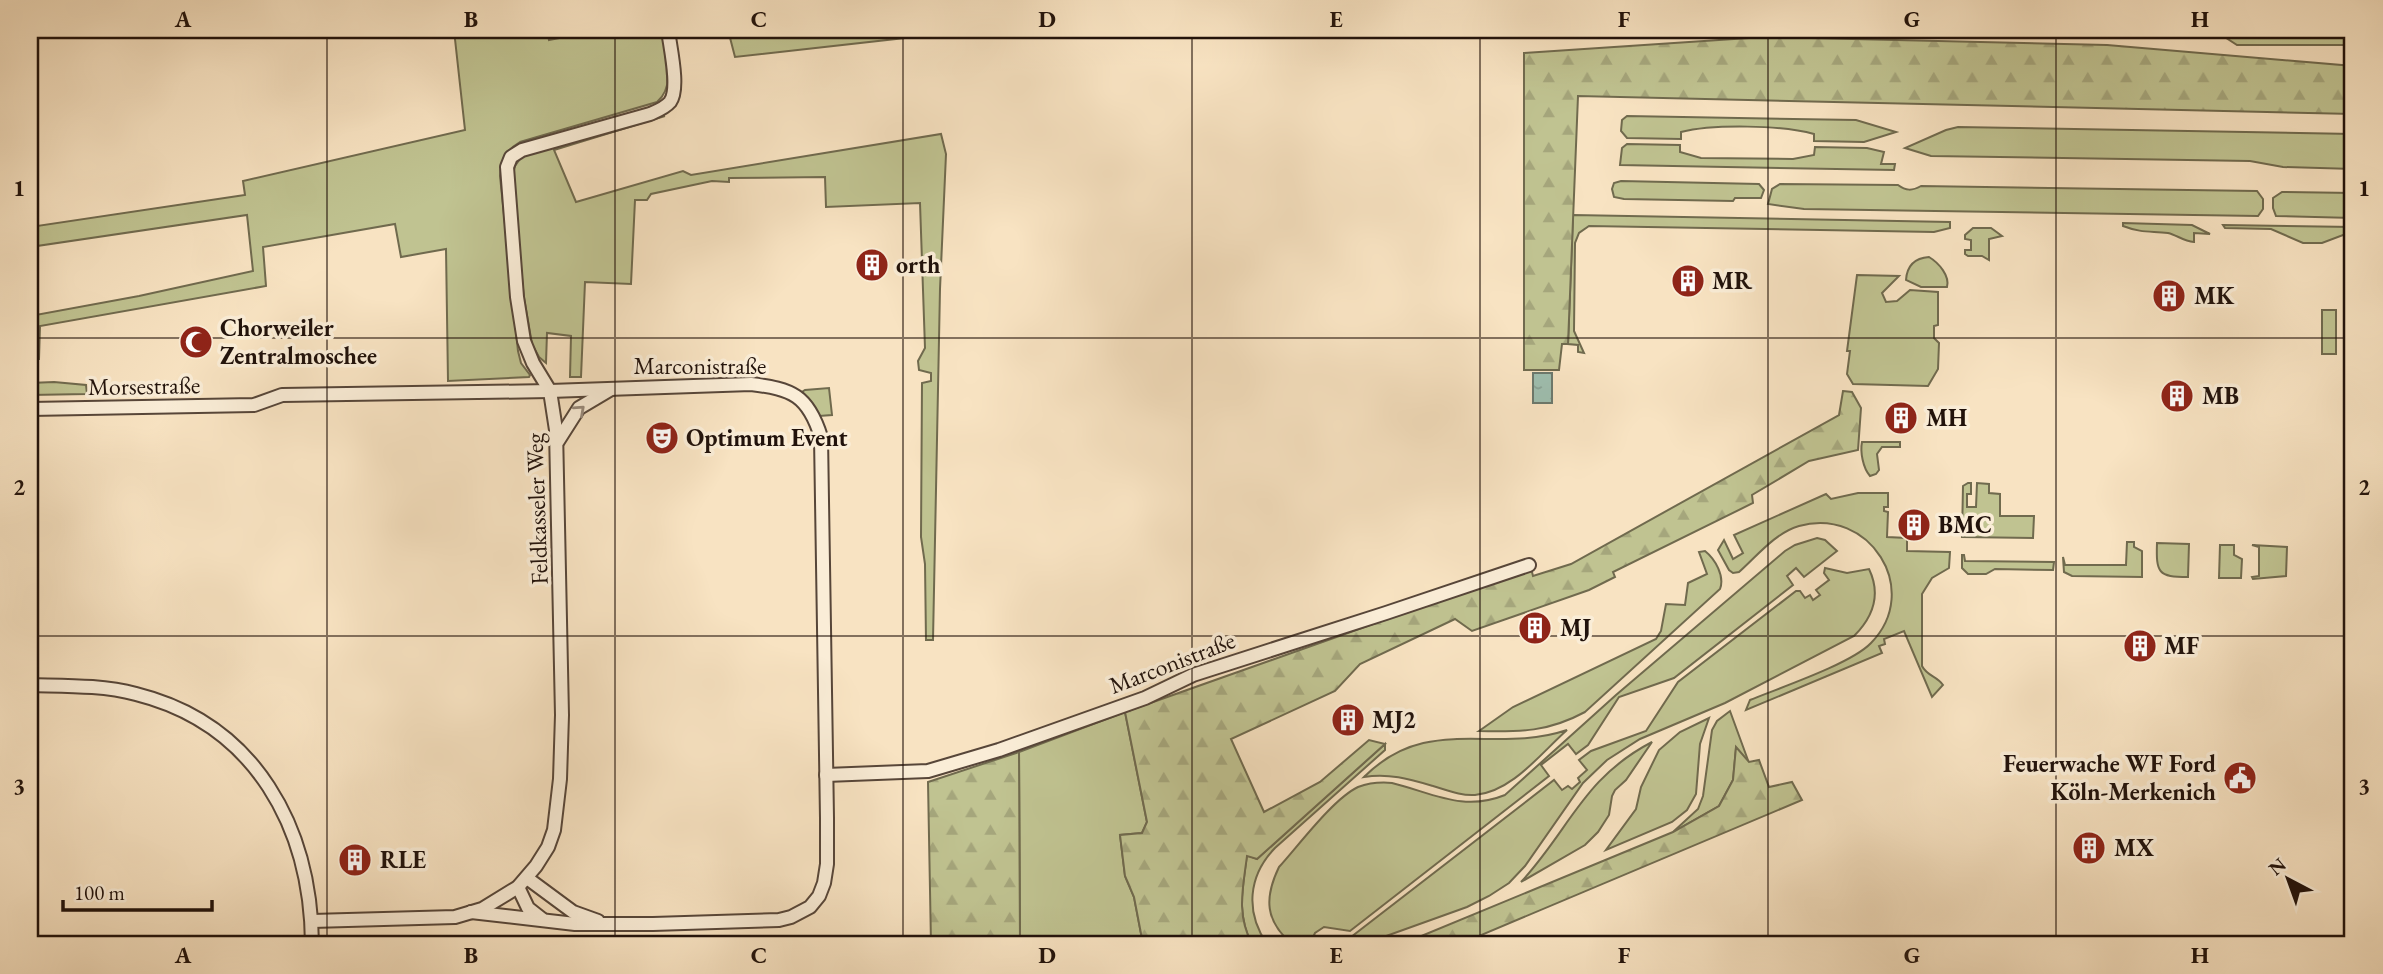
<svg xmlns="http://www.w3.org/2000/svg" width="2383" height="974" font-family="'EB Garamond',serif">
  <defs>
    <pattern id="forest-firs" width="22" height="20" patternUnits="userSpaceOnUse" patternTransform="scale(1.75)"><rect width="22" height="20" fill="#c0c391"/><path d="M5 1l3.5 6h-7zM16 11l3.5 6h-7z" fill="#a5a67c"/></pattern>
    <pattern id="water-ripples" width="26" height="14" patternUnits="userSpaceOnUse" patternTransform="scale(1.75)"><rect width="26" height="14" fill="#9ebeaf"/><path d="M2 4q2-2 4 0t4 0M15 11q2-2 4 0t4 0" fill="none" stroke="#88a295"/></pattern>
  </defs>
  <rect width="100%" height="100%" fill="#f8e3c2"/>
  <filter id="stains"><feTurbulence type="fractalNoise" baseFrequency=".00286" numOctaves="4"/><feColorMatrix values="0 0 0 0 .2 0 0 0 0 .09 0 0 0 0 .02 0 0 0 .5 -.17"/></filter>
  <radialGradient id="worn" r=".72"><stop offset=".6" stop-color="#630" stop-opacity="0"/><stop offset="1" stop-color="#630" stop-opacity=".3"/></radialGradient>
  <g fill="#c0c391" stroke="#706a4e" stroke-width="2">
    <path d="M 454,30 L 547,30 L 549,40 L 599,30 L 662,30 C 665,53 677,85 657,102 L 520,142 C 505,151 501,159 500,176 L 518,351 L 521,363 L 530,375 L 529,377 L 448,381 L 446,249 L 401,257 L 395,224 L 263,247 L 266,286 L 40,326 L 39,359 L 30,359 L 30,316 L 139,296 L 253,271 L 247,215 L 30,247 L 30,227 L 238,196 L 245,195 L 243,181 L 465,130 Z"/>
    <polygon points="728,30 949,30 949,33 735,57"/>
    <polygon points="2214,30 2352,30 2353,45 2237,45"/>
    <polygon points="665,116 554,150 576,202 683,171 691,175 941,134 946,154 940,289 933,640 926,640 925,564 921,537 922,383 931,381 931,373 919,370 918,361 925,348 920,203 826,207 825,177 729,178 729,182 712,181 651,194 647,200 635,200 631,284 585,282 581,377 570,377 571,336 547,333 546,363 539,357 532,344 524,298 512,178 515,166 522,156"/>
    <path d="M 1627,116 L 1856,120 L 1896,132 L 1864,142 L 1814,141 L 1814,134 C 1782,125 1713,124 1681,132 L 1681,139 L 1627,138 L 1621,131 L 1622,120 Z"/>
    <polygon points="1958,127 2353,134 2353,169 2283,167 2250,161 1931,156 1905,148 1946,130"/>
    <polygon points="1627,144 1680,145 1680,152 1701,158 1793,159 1814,155 1815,147 1867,148 1884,152 1881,164 1895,164 1894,170 1620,165 1622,148"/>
    <polygon points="1621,181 1759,184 1764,190 1761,198 1735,198 1733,201 1624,199 1614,197 1612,189 1614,183"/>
    <path d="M 1780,184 L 1898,185 C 1906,191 1912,191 1921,186 L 2257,191 L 2263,199 L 2263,209 L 2258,216 L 1804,209 L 1768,204 L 1772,189 Z"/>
    <polygon points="2282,192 2353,193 2353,218 2276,216 2273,208 2273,198"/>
    <polygon points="1573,215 1950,222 1950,228 1934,232 1589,226 1579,233 1575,243 1574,331 1584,353 1578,352 1578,345 1568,344"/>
    <path d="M 2123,223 L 2192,225 L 2210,234 L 2194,233 L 2194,242 C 2183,241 2177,235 2168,233 C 2150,231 2141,233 2123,226 Z"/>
    <polygon points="2223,225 2353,227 2353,235 2343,235 2322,243 2303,243 2271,229 2225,228"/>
    <polygon points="1973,228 1991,228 2002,236 1989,239 1989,260 1982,256 1968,256 1965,254 1965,250 1971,250 1971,240 1965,239 1965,235"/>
    <path d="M 1929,257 C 1939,263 1950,276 1947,287 L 1921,287 L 1906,280 C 1907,265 1915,258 1929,257 Z"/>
    <polygon points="1857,275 1899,276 1882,293 1886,302 1897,301 1910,290 1938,292 1938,325 1934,326 1934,338 1939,343 1938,369 1928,386 1853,384 1847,374 1850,351 1847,351"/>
    <rect x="2322" y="310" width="14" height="44"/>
    <polygon points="54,382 86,385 87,394 30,395 30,383"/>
    <polygon points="829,388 832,415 819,416 810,400 802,392 805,390"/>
    <path d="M 1862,442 L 1900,442 L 1900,447 L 1882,447 L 1877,454 L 1879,470 L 1876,474 L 1870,476 C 1863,468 1860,452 1862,442 Z"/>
    <polygon points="1968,483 1971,483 1971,494 1967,494 1967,507 1976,507 1977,483 1989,484 1989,493 2000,494 2000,516 2034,516 2033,538 1962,537 1963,486"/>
    <path d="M 1858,493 L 1888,493 L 1888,507 L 1884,507 L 1884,511 L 1888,512 L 1887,537 L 1907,538 L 1907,551 L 1950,552 L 1949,568 L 1932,578 L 1922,594 L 1922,666 C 1927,676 1937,676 1943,685 L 1932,697 L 1904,631 L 1884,639 L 1885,644 L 1879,646 L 1882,653 L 1746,710 L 1750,700 C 1779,688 1851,664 1871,643 C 1923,590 1869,506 1799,526 C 1775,533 1757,556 1739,572 L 1733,573 L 1729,570 L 1718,550 L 1724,540 L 1733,559 L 1743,553 L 1734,535 L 1826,494 L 1831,499 Z"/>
    <path d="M 1817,538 L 1825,540 L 1837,551 L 1804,577 L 1796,568 L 1787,576 L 1793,585 L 1674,678 L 1619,697 L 1588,745 L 1576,754 L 1568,744 L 1541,765 L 1549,776 L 1350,931 L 1324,927 L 1315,933 L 1310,944 L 1292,944 C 1265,921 1264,898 1279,867 C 1299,845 1333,799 1358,787 C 1369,783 1381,782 1392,783 C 1433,793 1463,812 1505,795 L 1616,695 L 1785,551 L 1795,545 Z"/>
    <polygon points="2127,542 2134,542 2134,547 2142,551 2142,577 2072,576 2064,572 2063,557 2065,565 2126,565"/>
    <path d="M 2157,543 L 2189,544 L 2188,577 C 2158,577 2156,573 2157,543 Z"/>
    <polygon points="2220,545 2234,545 2234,555 2242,559 2241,578 2219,578"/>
    <polygon points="2252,545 2287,547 2286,576 2253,579 2252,577 2259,576 2259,547"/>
    <path d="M 1705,551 C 1715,559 1725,576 1720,589 L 1585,712 C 1548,732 1521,732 1479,731 L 1513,707 L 1656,639 L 1661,631 L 1666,604 L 1685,605 L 1688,583 L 1707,574 L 1699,552 Z"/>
    <polygon points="1962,555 1964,555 1965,561 2054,562 2053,570 1995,569 1986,574 1968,574 1962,568"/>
    <path d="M 1825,568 L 1847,573 L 1869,569 C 1881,594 1873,617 1854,636 L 1725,703 L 1640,739 L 1607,760 L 1583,783 L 1525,866 L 1509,883 L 1489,896 L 1467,907 L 1364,944 L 1342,944 L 1554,780 L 1562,790 L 1568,786 L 1572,789 L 1580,782 L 1578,778 L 1587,770 L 1579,760 L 1591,751 L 1646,731 L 1678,682 L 1796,591 L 1800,591 L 1805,598 L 1810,595 L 1813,600 L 1820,595 L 1816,590 L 1829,580 L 1824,573 Z"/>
    <polygon points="1730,711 1749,763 1736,748 1733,780 1719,806 1673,832 1698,809 1703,796 1712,730 1717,721"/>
    <polygon points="1125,712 1147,822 1142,833 1120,835 1125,876 1134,897 1143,944 1020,944 1019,752"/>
    <polygon points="1709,718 1700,744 1696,794 1687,810 1672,822 1606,850 1636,809 1641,787 1659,750 1680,732"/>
    <path d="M 1567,730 C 1541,753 1512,792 1475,795 C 1460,796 1447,790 1433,786 C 1409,779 1389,773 1364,777 C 1428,713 1493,755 1567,730 Z"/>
    <path d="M 1652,742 L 1626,780 L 1615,790 L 1612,796 L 1609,815 L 1598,832 L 1585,845 L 1521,882 C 1570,829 1583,778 1652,742 Z"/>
    <path d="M 1385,744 L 1385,750 L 1275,848 C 1248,876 1245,912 1267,944 L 1252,944 C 1236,914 1243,887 1247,855 L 1257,859 Z"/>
  </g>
  <g fill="url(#forest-firs)" stroke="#706a4e" stroke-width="2">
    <polygon points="1764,37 2107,45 2353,66 2353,114 1578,96 1568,344 1562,344 1559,370 1524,370 1524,53"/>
    <path d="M 1843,391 L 1852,392 L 1861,408 L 1858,450 L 1809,461 L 1752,495 L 1753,503 L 1613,572 L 1615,577 L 1589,590 L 1472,631 L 1455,619 L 1360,664 L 1335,691 L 1231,739 L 1264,812 L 1320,782 L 1369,740 L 1385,744 L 1257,859 L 1247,856 C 1243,888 1236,914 1252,944 L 1143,944 L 1134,897 L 1125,876 L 1120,835 L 1142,833 L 1147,822 L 1125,712 L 1531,568 L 1533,576 L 1571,564 L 1839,415 Z"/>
    <polygon points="1736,747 1749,762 1759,760 1769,787 1792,782 1802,800 1474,938 1467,944 1402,944 1673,832 1719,806 1733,780"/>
    <polygon points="1019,752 1020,944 931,944 928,782"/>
  </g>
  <rect fill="url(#water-ripples)" stroke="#6c796d" stroke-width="2" x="1533" y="373" width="19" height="30"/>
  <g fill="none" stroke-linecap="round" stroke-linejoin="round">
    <defs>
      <g id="minor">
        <path d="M 30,409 L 254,405 L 282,395 L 550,391 L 751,384 C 792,389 808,395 821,437 L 827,818 L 827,864 L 824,883 L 819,896 L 810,907 L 791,917 L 779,920 L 653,924 L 575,924 L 471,912"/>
        <polyline points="558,441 579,408 611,389"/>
        <path d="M 30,685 C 65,686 102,685 136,694 C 256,724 311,828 312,944"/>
        <polyline points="826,775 928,771 999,750 1145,698 1193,675 1386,613 1529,565"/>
        <polyline points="527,878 573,912 598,921"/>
        <polyline points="518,887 528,908 542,919"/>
        <path d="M 312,921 L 455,917 L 482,909 L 518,887 L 536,866 L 548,847 L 554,830 L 560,779 L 562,715 L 556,430 L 550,391 L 533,363 L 524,341 L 517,297 L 507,167 L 511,157 L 522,150 L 650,114 C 657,111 665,108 670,102 C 680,89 670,47 668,30"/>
      </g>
    </defs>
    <use href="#minor" stroke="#574639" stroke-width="16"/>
    <use href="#minor" stroke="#faedd7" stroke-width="12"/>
  </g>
  <defs><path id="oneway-chevron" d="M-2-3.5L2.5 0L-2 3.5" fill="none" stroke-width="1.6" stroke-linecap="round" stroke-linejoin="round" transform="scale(1.75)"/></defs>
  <use stroke="#988a7b" href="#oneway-chevron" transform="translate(580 410) rotate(-42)"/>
  <path fill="none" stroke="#21120b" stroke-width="2" stroke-opacity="0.55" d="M 327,30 L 327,944M 615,30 L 615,944M 903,30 L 903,944M 1192,30 L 1192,944M 1480,30 L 1480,944M 1768,30 L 1768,944M 2056,30 L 2056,944M 30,338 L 2353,338M 30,636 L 2353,636"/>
  <defs>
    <symbol id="building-disc" viewBox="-11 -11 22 22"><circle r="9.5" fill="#8f2418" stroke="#faedd7"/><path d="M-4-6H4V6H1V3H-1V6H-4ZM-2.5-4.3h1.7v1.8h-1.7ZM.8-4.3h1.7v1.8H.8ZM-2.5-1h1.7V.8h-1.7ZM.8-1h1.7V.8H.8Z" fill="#fff"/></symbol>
    <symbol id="mosque-disc" viewBox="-11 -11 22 22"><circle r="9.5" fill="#8f2418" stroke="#faedd7"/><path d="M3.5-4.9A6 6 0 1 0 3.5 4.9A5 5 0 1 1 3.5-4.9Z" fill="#fff"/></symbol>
    <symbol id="theatre-disc" viewBox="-11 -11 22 22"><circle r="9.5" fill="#8f2418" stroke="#faedd7"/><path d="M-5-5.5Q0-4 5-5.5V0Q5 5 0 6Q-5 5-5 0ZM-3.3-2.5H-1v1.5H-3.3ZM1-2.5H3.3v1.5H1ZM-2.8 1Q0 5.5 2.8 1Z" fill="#fff"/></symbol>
    <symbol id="civic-disc" viewBox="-11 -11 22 22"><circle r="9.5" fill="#8f2418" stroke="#faedd7"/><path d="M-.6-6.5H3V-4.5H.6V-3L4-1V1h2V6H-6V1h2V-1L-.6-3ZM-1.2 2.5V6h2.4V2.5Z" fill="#fff"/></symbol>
  </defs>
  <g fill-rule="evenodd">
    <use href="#building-disc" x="853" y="246" width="38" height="38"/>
    <use href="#building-disc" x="1669" y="262" width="38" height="38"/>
    <use href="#building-disc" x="2150" y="277" width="38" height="38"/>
    <use href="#mosque-disc" x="177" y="323" width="38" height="38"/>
    <use href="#building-disc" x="2158" y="377" width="38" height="38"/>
    <use href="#building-disc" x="1882" y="399" width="38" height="38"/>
    <use href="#theatre-disc" x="643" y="419" width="38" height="38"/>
    <use href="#building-disc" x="1895" y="506" width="38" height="38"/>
    <use href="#building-disc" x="1516" y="609" width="38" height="38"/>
    <use href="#building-disc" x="2121" y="627" width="38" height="38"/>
    <use href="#building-disc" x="1329" y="701" width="38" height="38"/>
    <use href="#civic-disc" x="2221" y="759" width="38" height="38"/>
    <use href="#building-disc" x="2070" y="829" width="38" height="38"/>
    <use href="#building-disc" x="336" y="841" width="38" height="38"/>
  </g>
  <g text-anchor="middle" stroke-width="7" stroke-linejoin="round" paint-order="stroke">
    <g font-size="24" font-weight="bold" fill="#21120b" stroke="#faedd7" text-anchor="start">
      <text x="896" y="273">orth</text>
      <text x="1712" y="289">MR</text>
      <text x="2194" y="304">MK</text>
      <text x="220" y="336">Chorweiler<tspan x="220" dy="28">Zentralmoschee</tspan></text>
      <text x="2202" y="404">MB</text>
      <text x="1926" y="426">MH</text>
      <text x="686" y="446">Optimum Event</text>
      <text x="1938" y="533">BMC</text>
      <text x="1560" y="636">MJ</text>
      <text x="2164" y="654">MF</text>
      <text x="1372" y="728">MJ2</text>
      <text x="2216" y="772" text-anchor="end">Feuerwache WF Ford<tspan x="2216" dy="28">Köln-Merkenich</tspan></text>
      <text x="2114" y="856">MX</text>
      <text x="380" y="868">RLE</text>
    </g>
    <g font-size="24" fill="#21120b" stroke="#faedd7">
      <text x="700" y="374">Marconistraße</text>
      <text transform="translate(144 386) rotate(-1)" y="8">Morsestraße</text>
      <text transform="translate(537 509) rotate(-92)" y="8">Feldkasseler Weg</text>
      <text transform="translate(1172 663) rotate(-21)" y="8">Marconistraße</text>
    </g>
  </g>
  <rect width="2383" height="974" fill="none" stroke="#f8e3c2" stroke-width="77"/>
  <g transform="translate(2288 879) rotate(319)" stroke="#faedd7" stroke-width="5" paint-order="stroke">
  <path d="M0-5L12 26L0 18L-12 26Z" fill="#21120b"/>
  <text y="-10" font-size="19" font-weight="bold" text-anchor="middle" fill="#21120b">N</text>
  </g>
  <path d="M63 900v10h149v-10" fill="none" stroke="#21120b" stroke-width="3.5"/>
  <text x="74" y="900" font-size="21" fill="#21120b" stroke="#faedd7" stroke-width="5" paint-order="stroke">100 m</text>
  <rect x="38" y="38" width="2306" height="898" fill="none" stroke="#21120b" stroke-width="2.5"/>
  <g font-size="23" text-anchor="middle" font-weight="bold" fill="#21120b">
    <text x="183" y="27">A</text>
    <text x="471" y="27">B</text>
    <text x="759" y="27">C</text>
    <text x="1047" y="27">D</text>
    <text x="1336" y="27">E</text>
    <text x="1624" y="27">F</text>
    <text x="1912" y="27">G</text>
    <text x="2200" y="27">H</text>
    <text x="19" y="196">1</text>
    <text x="2364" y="196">1</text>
    <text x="19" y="495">2</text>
    <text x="2364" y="495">2</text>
    <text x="19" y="794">3</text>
    <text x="2364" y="794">3</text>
    <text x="183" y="963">A</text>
    <text x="471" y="963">B</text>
    <text x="759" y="963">C</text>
    <text x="1047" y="963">D</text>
    <text x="1336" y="963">E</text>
    <text x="1624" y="963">F</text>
    <text x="1912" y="963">G</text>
    <text x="2200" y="963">H</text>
  </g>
  <rect width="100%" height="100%" filter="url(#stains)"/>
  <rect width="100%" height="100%" fill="url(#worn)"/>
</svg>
